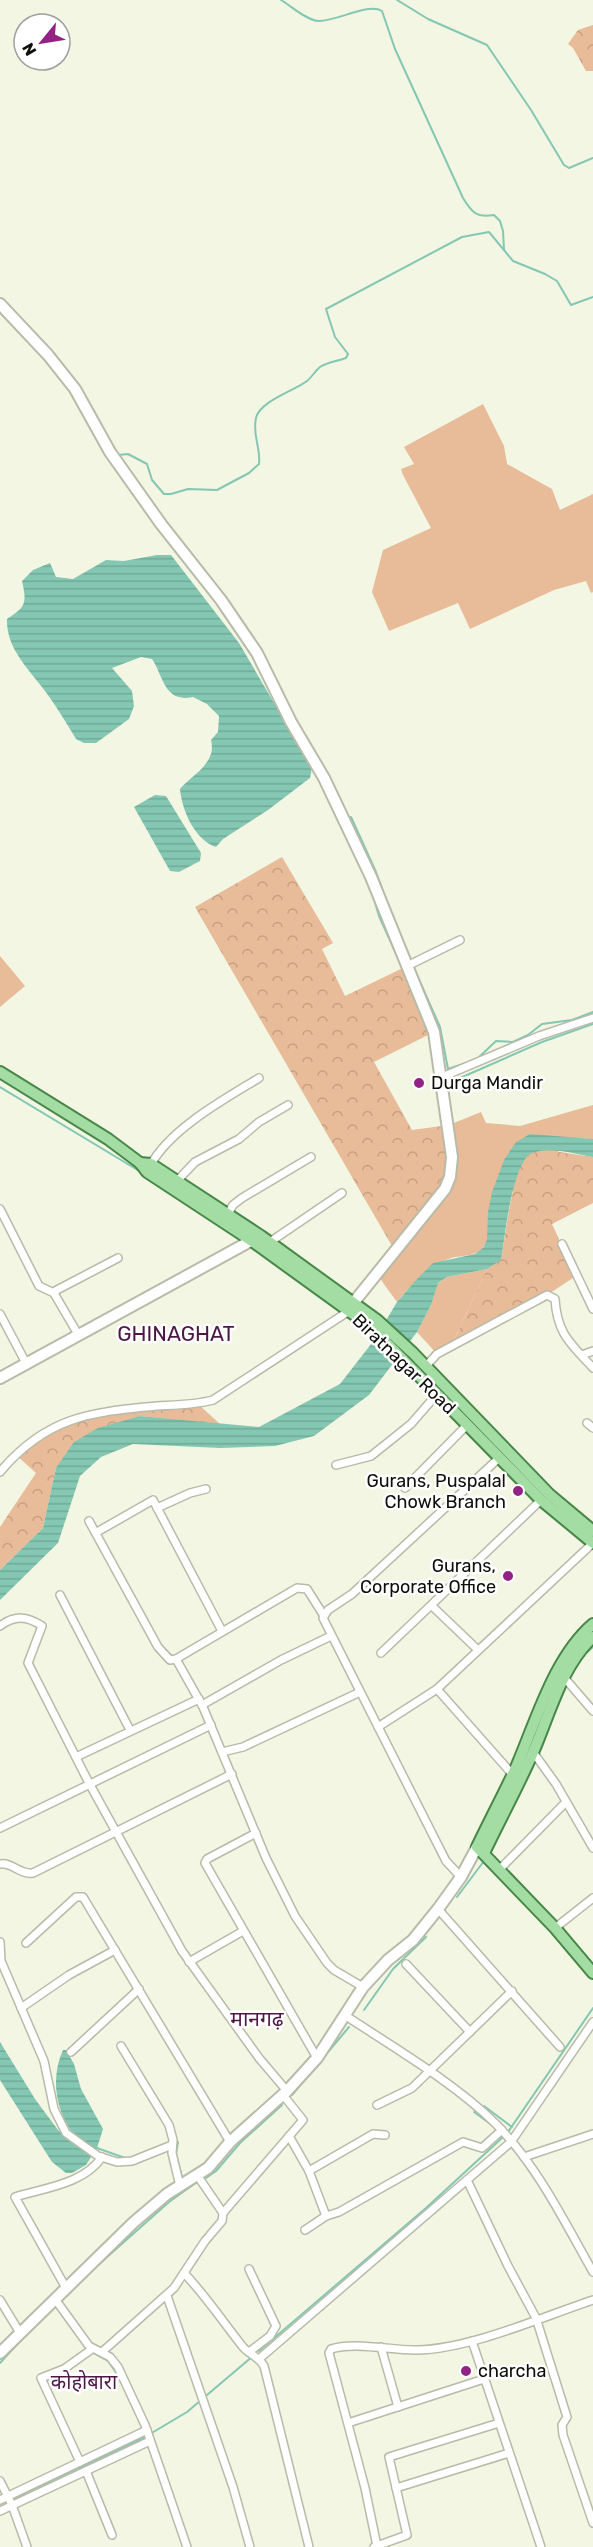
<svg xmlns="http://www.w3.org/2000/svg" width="593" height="2547" font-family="Rubik,'Noto Sans Devanagari',sans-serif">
  <defs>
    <pattern id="forest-crowns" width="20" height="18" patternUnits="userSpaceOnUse" patternTransform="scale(1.5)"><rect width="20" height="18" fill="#e8bb99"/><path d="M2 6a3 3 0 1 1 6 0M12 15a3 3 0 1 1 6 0" fill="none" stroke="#c6a082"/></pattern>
    <pattern id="water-rules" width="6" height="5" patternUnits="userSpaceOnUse" patternTransform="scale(1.5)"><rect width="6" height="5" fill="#84c7b2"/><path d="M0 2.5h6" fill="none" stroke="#71aa98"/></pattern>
  </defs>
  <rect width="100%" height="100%" fill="#f2f6e3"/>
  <g fill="#e8bb99">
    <polygon points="483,404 504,446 507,464 552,489 560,510 593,494 593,592 591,593 586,581 554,590 470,629 458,603 389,631 372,592 383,550 431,528 403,475 401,469 414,464 404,447"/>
    <polygon points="0,956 25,986 0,1007"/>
    <path d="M 593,1105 L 593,1139 L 574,1138 L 488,1212 C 488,1222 490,1236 485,1245 C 478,1257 463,1255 451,1258 C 431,1264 410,1286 397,1302 L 376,1273 L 445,1189 L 449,1125 L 481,1112 L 486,1123 L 520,1126 Z"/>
    <polygon points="487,1269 451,1346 437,1354 417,1332 431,1305 437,1284 447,1277"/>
  </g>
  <g fill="url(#forest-crowns)">
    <polygon points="593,25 593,71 586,71 573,48 568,44 578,30"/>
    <polygon points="282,857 333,943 322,949 345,996 407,966 434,1032 374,1062 412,1130 449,1125 450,1177 395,1251 195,907"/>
    <path d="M 553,1151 L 593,1157 L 593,1203 L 552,1224 L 576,1276 L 547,1295 L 451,1346 L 487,1269 L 501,1259 C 505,1239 513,1170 526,1157 C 533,1150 544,1152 553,1151 Z"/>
    <polygon points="198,1404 220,1424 140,1416 56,1468 43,1528 0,1570 0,1527 36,1473 15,1454 33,1440 86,1415"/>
  </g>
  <g fill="url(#water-rules)">
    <path d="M 157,555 L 171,555 L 239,643 L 312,768 L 310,778 L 268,810 L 223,839 L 216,847 C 195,840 182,811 180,789 C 193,774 217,763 211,740 L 218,732 L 219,716 L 207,704 L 193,697 C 164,703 164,677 152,659 L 141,657 L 112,668 L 132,691 L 134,706 L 129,719 L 96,743 L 84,743 L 76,739 C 67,724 58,709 48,695 C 31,671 6,650 7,619 C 26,607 27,603 22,581 L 33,570 L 50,563 L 56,577 L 73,579 L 106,560 L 124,561 Z"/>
    <polygon points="155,795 166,796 201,853 200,861 179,872 170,871 134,807"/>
    <path d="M 530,1134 L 593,1139 L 593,1157 C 575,1154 549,1146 532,1153 C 512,1162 505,1238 501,1260 L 487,1269 L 447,1277 L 438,1283 L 431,1305 L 417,1332 L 369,1395 L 314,1436 L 275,1446 L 220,1448 L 133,1444 L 101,1457 L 80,1476 L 58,1543 L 0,1600 L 0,1570 L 43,1528 L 56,1468 L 74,1442 L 98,1428 L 140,1416 L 259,1427 L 340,1384 L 375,1339 L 397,1302 L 416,1280 L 433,1263 L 475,1254 L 484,1247 L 487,1239 L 488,1212 L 492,1192 L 504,1160 L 516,1142 Z"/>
    <path d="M 0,2042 L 35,2099 L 58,2130 L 80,2148 L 85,2146 C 58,2123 48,2083 63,2050 L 66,2050 L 74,2064 L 81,2089 L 103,2129 L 97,2148 L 86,2165 L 72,2173 L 66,2173 L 52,2162 L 0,2080 Z"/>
  </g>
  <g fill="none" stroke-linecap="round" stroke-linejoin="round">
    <g stroke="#84c7b2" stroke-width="2">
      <path d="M 281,0 C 291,6 306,20 318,21 C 336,22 369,2 382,11 L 395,49 L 463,198 C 472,213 477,218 494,215 L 500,221 L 503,231 L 504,249"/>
      <polyline points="397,0 428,19 487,45 531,110 564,165 569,168 593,158"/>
      <path d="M 118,455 L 128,454 L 147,464 L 152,480 L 164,494 L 171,494 L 188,489 L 217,490 L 249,473 L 259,464 C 261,448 252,435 256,418 C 260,401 294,391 307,381 C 312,377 315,371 320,367 C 327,362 338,361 346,358 L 348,354 L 335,337 L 326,309 L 462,237 L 489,232 L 513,261 L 545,274 L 557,281 L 571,305 L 593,297"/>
      <polyline points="351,817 376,872 387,902"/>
      <polyline points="371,889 379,916 402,967"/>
      <polyline points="413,966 440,1027 448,1069 466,1063"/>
      <polyline points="477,1059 496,1041 513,1042 528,1035 542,1024 572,1020 593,1012"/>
      <polyline points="451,1082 542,1042 593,1024"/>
      <polyline points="0,1087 141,1172"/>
      <polyline points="583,1656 593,1647"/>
      <polyline points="551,1722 567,1684"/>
      <polyline points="457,1897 484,1861"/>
      <polyline points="364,2010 393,1969 426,1937"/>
      <polyline points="292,2095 349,2027"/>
      <polyline points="484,2106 512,2127"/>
      <polyline points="474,2112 496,2128"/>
      <polyline points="508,2132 593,2008"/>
      <polyline points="178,2142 176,2154 182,2177"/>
      <polyline points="97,2148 125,2158"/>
      <polyline points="206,2178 216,2171 240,2143 282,2105"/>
      <polyline points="89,2273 169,2202 197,2182"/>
      <polyline points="259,2351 426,2208 503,2137"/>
      <polyline points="92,2352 108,2361 120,2378"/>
      <polyline points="0,2363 20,2341"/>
      <polyline points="207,2395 253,2356"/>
      <polyline points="128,2397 143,2429"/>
      <polyline points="150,2434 187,2412 200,2401"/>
      <polyline points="12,2499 145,2437"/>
      <polyline points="0,2504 7,2501"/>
    </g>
    <defs>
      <g id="street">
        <polyline points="407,966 460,940"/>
        <polyline points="442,1077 539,1036 593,1018"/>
        <path d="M 150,1166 C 170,1129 223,1100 259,1078"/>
        <polyline points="176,1182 195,1162 239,1139 259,1122 288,1105"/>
        <polyline points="0,1209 39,1286 54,1293"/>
        <polyline points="228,1214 233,1205 242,1198 311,1157"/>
        <polyline points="270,1242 342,1193"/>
        <polyline points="562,1244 593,1309"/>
        <polyline points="0,1314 27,1365"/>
        <polyline points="79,1336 55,1295 55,1291 118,1258"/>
        <polyline points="582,1355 593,1351"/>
        <path d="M 426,1366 L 437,1354 L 547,1295 L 555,1299 C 557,1334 571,1344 593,1368"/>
        <polyline points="587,1423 593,1428"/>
        <polyline points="336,1465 371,1456 411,1424 437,1394"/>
        <path d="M 0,1472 C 46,1417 90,1412 157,1406 C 176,1405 194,1405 213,1400 L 349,1311"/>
        <polyline points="405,1488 467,1425"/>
        <polyline points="157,1508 190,1493 206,1489"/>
        <polyline points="89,1521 158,1647 170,1660 176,1659 297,1588 307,1589 324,1616"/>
        <polyline points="97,1532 153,1500 222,1631"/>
        <polyline points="60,1595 130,1730"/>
        <polyline points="432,1606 478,1650"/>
        <path d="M 0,1626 C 15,1615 27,1616 42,1626 L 28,1663 L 89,1783 L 182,1951 L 259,2058 L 287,2091"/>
        <polyline points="381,1653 541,1500"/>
        <polyline points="176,1659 203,1707 266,1858 295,1916 327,1963 334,1970 363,1987"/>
        <polyline points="562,1675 593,1711"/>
        <polyline points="437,1689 513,1775"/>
        <polyline points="202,1705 281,1660 331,1636"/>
        <polyline points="378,1727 437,1689 593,1543"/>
        <polyline points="222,1752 243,1747 360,1692"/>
        <polyline points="533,1752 556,1784 593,1848"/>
        <polyline points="76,1757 199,1699"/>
        <polyline points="0,1828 211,1725"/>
        <polyline points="256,1833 207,1859 205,1863 317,2058"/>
        <path d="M 0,1864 C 12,1862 20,1875 33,1873 L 232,1774"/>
        <polyline points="500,1869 566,1802"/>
        <polyline points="461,1877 446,1861 323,1618 328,1610 352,1594 499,1458"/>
        <polyline points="438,1909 560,2047"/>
        <polyline points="555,1928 593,1898"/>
        <polyline points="0,1942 1,1961 44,2061 54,2109 66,2133 98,2156 117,2162 132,2161 172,2145"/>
        <polyline points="26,1943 76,1897 83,1897 230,2142"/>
        <polyline points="189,1962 243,1931"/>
        <polyline points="406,1964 470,2032"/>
        <polyline points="21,2008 69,1975 115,1950"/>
        <path d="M 346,2016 C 395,2048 454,2083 495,2123 C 537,2165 564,2221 593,2272"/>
        <polyline points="121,2046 169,2125 173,2140 172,2153 180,2186"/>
        <polyline points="71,2052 139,1989"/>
        <polyline points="377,2105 412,2088 512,1991"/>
        <polyline points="289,2136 309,2171 326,2216"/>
        <polyline points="524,2157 593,2134"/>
        <polyline points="309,2171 373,2134 385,2135"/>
        <polyline points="467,2180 508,2266 536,2318 567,2417 562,2425 563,2435 593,2523"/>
        <polyline points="223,2213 303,2120 283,2095"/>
        <polyline points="305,2230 326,2216 339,2212 463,2142 482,2148 502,2130"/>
        <polyline points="249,2269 276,2326 270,2336 249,2352"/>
        <path d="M 184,2273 C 206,2296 223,2322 243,2347 C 249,2354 259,2357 264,2366 L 309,2547"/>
        <path d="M 66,2288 L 15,2197 C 44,2188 84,2184 102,2157"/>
        <polyline points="167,2296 233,2487 250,2547"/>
        <polyline points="55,2299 89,2346 110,2357 118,2367 145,2425 187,2547"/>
        <polyline points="0,2300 20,2333"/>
        <polyline points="472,2341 541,2547"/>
        <polyline points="381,2347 398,2407"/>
        <polyline points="102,2352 174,2288 205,2241 222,2221 223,2213 197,2175"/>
        <polyline points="259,2359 511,2142 593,2022"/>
        <polyline points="348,2423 484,2379"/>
        <polyline points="80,2462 41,2378 64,2369 92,2349"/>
        <polyline points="86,2471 112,2535"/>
        <polyline points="0,2481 12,2505 27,2547"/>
        <polyline points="396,2488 509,2453"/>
        <polyline points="0,2500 147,2430"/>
        <polyline points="0,2511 150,2441"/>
        <path d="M 377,2546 L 365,2488 L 329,2353 L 331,2349 C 355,2341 393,2351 417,2350 C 470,2349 542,2317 593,2300"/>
        <polyline points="374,2547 407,2535 389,2457 499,2423"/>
      </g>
      <g id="secondary">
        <polyline points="0,304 48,355 75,389 110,452 161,524 221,600 257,653 291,722 324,778 371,877 434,1032 452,1157 450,1177 445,1189 354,1302"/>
        <polyline points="0,1378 258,1237"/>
        <polyline points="0,2353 134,2222 167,2194 208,2168 230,2142 287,2091 317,2058 363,1987 388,1960 413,1940 438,1909 461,1877 477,1847"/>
      </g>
      <g id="primary">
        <polyline points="0,1072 108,1139 140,1163 147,1172 252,1241 371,1327 541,1500 593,1543"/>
        <polyline points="140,1163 151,1164 261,1236 377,1320 413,1353 549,1494 593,1531"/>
        <path d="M 593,1624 C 553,1658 535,1725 514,1772 C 502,1797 489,1822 477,1847 L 555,1928 L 593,1973"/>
        <path d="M 484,1853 C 500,1819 519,1785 534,1750 C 550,1713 562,1665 593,1637"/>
      </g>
    </defs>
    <use href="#street" stroke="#b7bba8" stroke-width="10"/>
    <use href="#secondary" stroke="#b7bba8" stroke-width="14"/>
    <use href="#primary" stroke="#478747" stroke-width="14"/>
    <use href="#street" stroke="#fff" stroke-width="7"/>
    <use href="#secondary" stroke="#fff" stroke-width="10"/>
    <use href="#primary" stroke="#a3dda4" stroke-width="10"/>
  </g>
  <g fill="#922283" stroke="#fff" stroke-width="2">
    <circle cx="419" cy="1083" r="6"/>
    <circle cx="518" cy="1491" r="6"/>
    <circle cx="508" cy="1576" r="6"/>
    <circle cx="466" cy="2371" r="6"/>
  </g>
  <g text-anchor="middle" stroke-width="5" stroke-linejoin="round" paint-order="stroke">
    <g font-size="18" fill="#0e0f09" stroke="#fff" text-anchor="start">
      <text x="431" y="1089">Durga Mandir</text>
      <text x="506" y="1487" text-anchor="end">Gurans, Puspalal<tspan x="506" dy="21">Chowk Branch</tspan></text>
      <text x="496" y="1572" text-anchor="end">Gurans,<tspan x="496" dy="21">Corporate Office</tspan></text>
      <text x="478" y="2377">charcha</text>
    </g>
    <g font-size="18" fill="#0e0f09" stroke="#fff">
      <text transform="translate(404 1364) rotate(44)" y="6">Biratnagar Road</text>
    </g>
    <g font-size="20" fill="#4d1845" stroke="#fff">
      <text x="84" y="2389">कोहोबारा</text>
    </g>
    <g font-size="21" fill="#4d1845" stroke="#fff">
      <text x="176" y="1341">GHINAGHAT</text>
      <text x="257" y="2026">मानगढ़</text>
    </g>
  </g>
  <g transform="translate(42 42) rotate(240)"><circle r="28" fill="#ffffff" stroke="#9f9f9d" stroke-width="1.5"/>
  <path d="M0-4.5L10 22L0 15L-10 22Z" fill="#922283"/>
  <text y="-9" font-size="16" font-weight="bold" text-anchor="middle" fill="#0e0f09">N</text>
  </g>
</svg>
